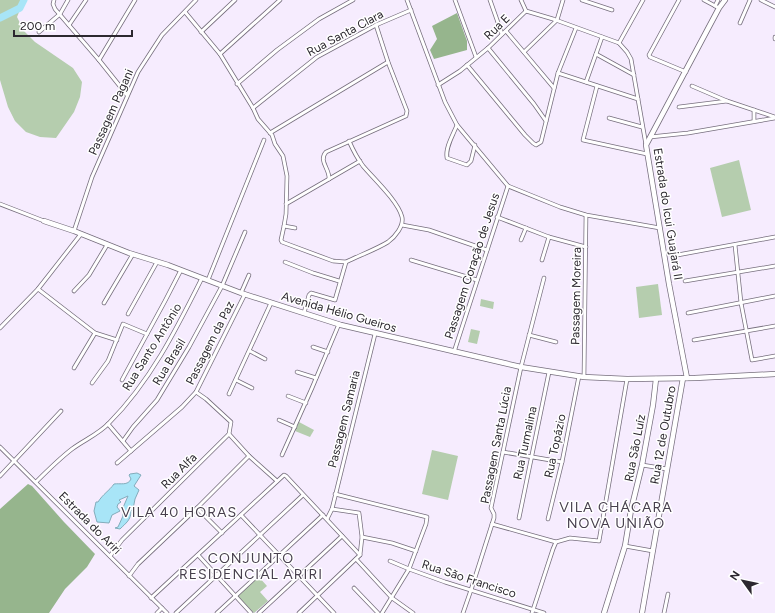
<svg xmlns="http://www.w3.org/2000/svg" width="775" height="613" font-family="Figtree,sans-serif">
  <rect width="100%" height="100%" fill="#f6ecfe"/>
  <g fill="#b5cdae">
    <polygon points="0,0 24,0 17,17 24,31 35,42 73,68 82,82 80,97 74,112 56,138 40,137 26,132 15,121 8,107 0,80"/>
    <polygon points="739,160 751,210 722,217 710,168"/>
    <polygon points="658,284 662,315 639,318 636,287"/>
    <polygon points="481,299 494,302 493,309 480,306"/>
    <polygon points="471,329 480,331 477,344 468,342"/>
    <polygon points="299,422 314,430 310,437 295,431"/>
    <polygon points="432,450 458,456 448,500 422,494"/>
    <polygon points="258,576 267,586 260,592 268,601 254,613 237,596"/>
  </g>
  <g fill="#96b58d">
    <polygon points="457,13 467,41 467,50 434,59 430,50 437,39 432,26"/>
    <polygon points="28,484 32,486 64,522 95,554 87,567 65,589 49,613 0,613 0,509"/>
  </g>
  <path fill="#a8e5f7" stroke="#83acbb" d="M 137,473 L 141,475 L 134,486 L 139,490 L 135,499 L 133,509 L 131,511 C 131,520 126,523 120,529 L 115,528 L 118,527 L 123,516 L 122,510 L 128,496 L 119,500 L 121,502 L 118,504 L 117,507 L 120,511 L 112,515 L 109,523 L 97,522 L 94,511 L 96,502 L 98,502 C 103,494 109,491 114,484 C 120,483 128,486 131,479 L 129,475 L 130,474 Z"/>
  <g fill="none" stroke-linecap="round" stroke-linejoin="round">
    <polyline stroke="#a8e5f7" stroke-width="7" points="0,18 20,8 24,0"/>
    <defs>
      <g id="street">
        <polyline points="54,0 53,4 55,9 99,60 127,95"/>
        <polyline points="407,0 445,102 457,125 508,186 560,207 586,215 660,228"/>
        <polyline points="455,0 476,57"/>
        <polyline points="490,0 502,34"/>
        <polyline points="521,0 526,11"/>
        <polyline points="582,0 612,10"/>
        <polyline points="679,0 649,55 650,57 686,72"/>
        <polyline points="704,0 719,8"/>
        <polyline points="761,0 775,7"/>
        <polyline points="715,6 718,0"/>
        <polyline points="526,11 553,19 619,43 627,52 631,59 646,145"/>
        <polyline points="185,12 220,54 253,108 258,119 272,135 275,144 283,156 287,176 286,214 284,226 281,240 282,242 333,261 346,262"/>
        <polyline points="740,23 750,0"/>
        <polyline points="69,25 86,0"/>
        <polyline points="506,31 554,88"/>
        <polyline points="39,32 60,14 68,0"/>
        <polyline points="201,32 235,0"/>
        <polyline points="775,37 775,39"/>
        <polyline points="619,43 643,0"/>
        <polyline points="488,48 534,104 546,121"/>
        <polyline points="524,52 557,20 563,0"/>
        <polyline points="220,54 280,0"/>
        <polyline points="596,54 634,75"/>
        <polyline points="99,60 135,0"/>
        <polyline points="467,65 525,135 533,143 536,145 541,142 558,73 576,28"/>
        <polyline points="558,73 638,99"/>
        <polyline points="586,82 602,37"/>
        <polyline points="237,84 277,50 319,19 353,0"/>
        <polyline points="438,85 460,71 488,48 526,11"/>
        <polyline points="597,86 583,140 647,154"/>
        <polyline points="692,86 727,101 775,117"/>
        <polyline points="679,107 727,101"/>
        <polyline points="253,108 317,57 376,25 411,10"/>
        <polyline points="754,110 754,121"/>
        <polyline points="609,118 642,127"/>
        <path d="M 457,125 C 453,135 445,148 447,158 L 467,165 L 471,161 L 475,145"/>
        <polyline points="270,133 388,62"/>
        <polyline points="650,137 688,133 775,118"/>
        <path d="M 329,179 C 330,169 318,161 326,152 L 406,116 L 407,111 L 388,62 L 376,25"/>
        <polyline points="0,204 44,221"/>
        <polyline points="286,204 360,161"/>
        <polyline points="497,217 549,237 586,247"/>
        <polyline points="402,225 429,230 487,250"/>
        <polyline points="284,226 295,228"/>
        <polyline points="74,231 92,177 138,72 162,35 196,0"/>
        <polyline points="521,240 526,228"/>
        <polyline points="735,245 741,303 752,360 775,356"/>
        <polyline points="672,256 775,237"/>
        <polyline points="411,260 477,280"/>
        <polyline points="542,260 549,237"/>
        <polyline points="285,262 313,273 339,281"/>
        <polyline points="208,280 264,140"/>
        <polyline points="685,281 775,266"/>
        <polyline points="38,289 95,333 117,340"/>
        <polyline points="74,291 89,275 107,245"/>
        <polyline points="241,293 249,275"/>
        <polyline points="104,303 133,254"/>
        <path d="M 304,313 L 309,295 L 311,293 L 335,300 L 346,262 C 358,256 377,249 388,242 C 395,237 404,226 402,217 C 398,201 373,178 363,166 C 357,158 353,150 349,141"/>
        <polyline points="688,313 775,296"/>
        <polyline points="128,314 157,262"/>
        <polyline points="0,328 38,289 81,234"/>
        <polyline points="529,335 556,342"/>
        <polyline points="694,340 775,326"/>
        <polyline points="313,347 328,352"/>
        <polyline points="250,351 265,359"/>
        <polyline points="454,352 508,186"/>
        <polyline points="74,368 95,333"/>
        <polyline points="297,372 316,378"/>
        <polyline points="584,377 586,215"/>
        <polyline points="122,380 165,301 181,270"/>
        <polyline points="236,380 252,388"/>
        <polyline points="92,383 108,361 123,324 147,334"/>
        <polyline points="196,392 206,399 231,422 229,434 249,456 277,481"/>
        <polyline points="229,394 271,303"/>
        <polyline points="288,396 306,403"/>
        <polyline points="279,420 295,427"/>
        <polyline points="108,424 131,451"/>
        <polyline points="123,441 133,427 157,400 189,347 222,286 245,232"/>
        <polyline points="0,447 167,613"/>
        <polyline points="503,452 562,462"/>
        <polyline points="282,455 312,388 339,324"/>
        <polyline points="117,463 182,407 196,392 245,294"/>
        <polyline points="642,465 667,469"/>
        <polyline points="0,476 61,411"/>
        <path d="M 36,482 C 47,471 59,459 72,449 C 84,440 99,434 109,423 C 150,382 176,330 202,278"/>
        <polyline points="335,494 427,517 426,524 409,569 382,613"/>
        <polyline points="197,508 222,533"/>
        <polyline points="241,515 334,613"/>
        <polyline points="519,518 549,372"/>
        <polyline points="327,519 332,509 375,334"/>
        <polyline points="548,519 562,462 579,376"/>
        <polyline points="492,524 556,542 570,538 599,541 627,379"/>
        <polyline points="362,537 392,543 416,551"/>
        <polyline points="625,546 653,551"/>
        <polyline points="198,555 251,613"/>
        <polyline points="110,556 122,540 229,434"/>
        <polyline points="356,559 392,598 413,613"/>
        <polyline points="390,561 409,569 445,582 544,613"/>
        <polyline points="129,576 138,564 197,508 249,456"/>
        <polyline points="354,588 378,613"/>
        <polyline points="151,598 284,475 286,476 360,555"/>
        <polyline points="157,613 162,608"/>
        <polyline points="176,613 303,495"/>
        <polyline points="217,613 323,515"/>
        <polyline points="259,613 342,536"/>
        <polyline points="299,613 360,555 362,537 359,513 332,509"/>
        <polyline points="463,613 471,590 494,518 494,514 491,508 521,367 544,278"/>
        <polyline points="532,613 553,549 556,542"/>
        <polyline points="664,613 668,594"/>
      </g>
      <g id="secondary">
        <polyline points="44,221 74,231 129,253 168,265 241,293 341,325 521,367 584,377 627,379 695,378 775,374"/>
        <polyline points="687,378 669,284 646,145 719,8 725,0"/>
        <polyline points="604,613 625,546 631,510 642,465 653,405 656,379"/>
        <polyline points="642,613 683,378"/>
      </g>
    </defs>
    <use href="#street" stroke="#766e7d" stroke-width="4.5"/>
    <use href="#secondary" stroke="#766e7d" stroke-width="6"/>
    <use href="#street" stroke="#fff" stroke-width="3"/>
    <use href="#secondary" stroke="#fff" stroke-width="4.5"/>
  </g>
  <g text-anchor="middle" stroke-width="3" stroke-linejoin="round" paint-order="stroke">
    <g font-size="12" fill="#2c282f" stroke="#fff">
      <text transform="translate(497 27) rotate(-44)" y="4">Rua E</text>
      <text transform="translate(345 33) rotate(-28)" y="4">Rua Santa Clara</text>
      <text transform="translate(111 112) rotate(-66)" y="4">Passagem Pagani</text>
      <text transform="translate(668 214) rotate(81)" y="4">Estrada do Icui Guajará II</text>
      <text transform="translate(472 266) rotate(-72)" y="4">Passagem Coração de Jesus</text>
      <text transform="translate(576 296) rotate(-89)" y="4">Passagem Moreira</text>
      <text transform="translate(339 312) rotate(16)" y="4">Avenida Hélio Gueiros</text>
      <text transform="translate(210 343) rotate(-63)" y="4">Passagem da Paz</text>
      <text transform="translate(152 347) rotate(-58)" y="4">Rua Santo Antônio</text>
      <text transform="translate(169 362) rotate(-59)" y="4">Rua Brasil</text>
      <text transform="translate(344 419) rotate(-76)" y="4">Passagem Samaria</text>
      <text transform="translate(663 435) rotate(-80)" y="4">Rua 12 de Outubro</text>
      <text transform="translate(525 443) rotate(-78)" y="4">Rua Turmalina</text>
      <text transform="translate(496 445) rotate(-79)" y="4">Passagem Santa Lúcia</text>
      <text transform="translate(555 446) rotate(-78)" y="4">Rua Topázio</text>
      <text transform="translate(635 448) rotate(-79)" y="4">Rua São Luíz</text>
      <text transform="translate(179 471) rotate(-45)" y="4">Rua Alfa</text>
      <text transform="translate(90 523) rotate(45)" y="4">Estrada do Ariri</text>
      <text transform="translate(469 579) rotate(18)" y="4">Rua São Francisco</text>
    </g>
    <g font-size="14" letter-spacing="1" fill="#473f4d" stroke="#fff">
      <text x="616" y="512">VILA CHÁCARA<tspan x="616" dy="16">NOVA UNIÃO</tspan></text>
      <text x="179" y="517">VILA 40 HORAS</text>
      <text x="251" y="563">CONJUNTO<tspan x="251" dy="16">RESIDENCIAL ARIRI</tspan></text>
    </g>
  </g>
  <g transform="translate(743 581) rotate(303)" stroke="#ffffff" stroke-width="3" paint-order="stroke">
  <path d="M0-3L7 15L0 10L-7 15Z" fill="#2c282f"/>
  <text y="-6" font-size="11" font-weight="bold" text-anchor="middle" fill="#2c282f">N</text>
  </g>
  <path d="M14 30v6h118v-6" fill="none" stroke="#2c282f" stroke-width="2"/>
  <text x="20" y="30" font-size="12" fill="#2c282f" stroke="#ffffff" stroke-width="3" paint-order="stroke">200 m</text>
</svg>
